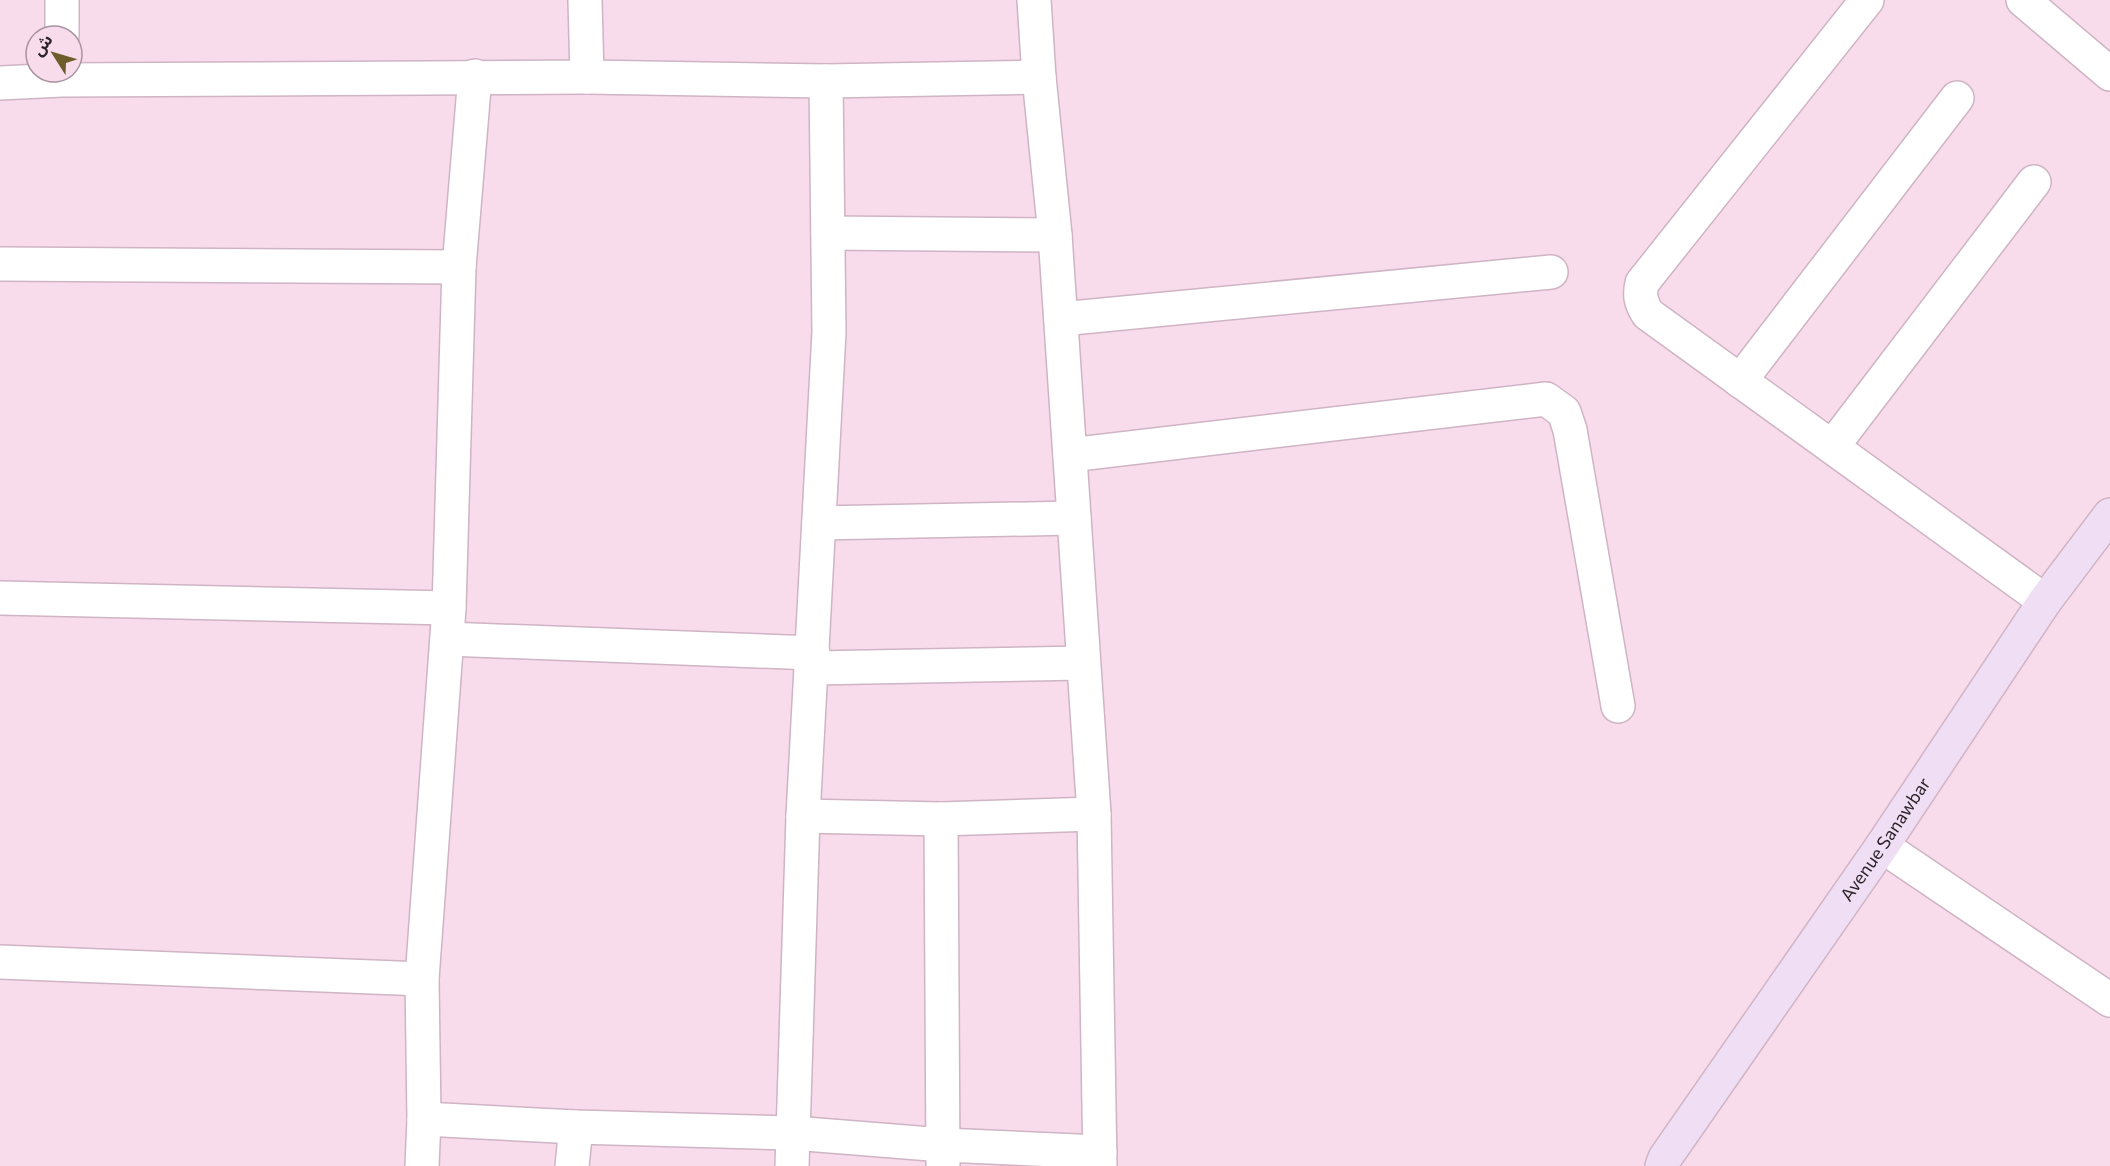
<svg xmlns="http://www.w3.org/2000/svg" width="2110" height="1166" font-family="Commissioner,'Noto Sans Arabic',sans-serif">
  <rect width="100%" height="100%" fill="#f8dcec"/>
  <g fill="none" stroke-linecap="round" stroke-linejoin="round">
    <defs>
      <g id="street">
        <polyline points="1034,0 1039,77 1055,235 1094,814 1100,1166"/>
        <path d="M 1867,0 L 1642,283 C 1639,296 1641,303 1648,314 L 2045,601"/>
        <polyline points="2023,0 2110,74"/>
        <polyline points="62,36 62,0"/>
        <polyline points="587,77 826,81"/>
        <polyline points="0,83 62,80 587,77 585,0"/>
        <polyline points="828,233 1055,235"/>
        <polyline points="0,264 459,267"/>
        <polyline points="1061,319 1551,272"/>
        <polyline points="1740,381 1957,98"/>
        <polyline points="1832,447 2034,182"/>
        <polyline points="1070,455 1546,399 1564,412 1570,430 1618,706"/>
        <polyline points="819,523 1074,518"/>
        <polyline points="0,598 449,608"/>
        <polyline points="447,639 813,653"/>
        <polyline points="812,668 1083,663"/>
        <polyline points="803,816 941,819 1094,814"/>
        <polyline points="941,819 943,1166"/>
        <polyline points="1882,846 2110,1000"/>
        <polyline points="0,962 422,979"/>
        <polyline points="424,1119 576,1127 793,1133 943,1145 1100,1152"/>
        <polyline points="422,1166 424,1119 422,979 449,608 459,267 475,76"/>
        <polyline points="572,1166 576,1127"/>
        <polyline points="792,1166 803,816 829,332 826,81 1039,77"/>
      </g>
      <g id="secondary">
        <path id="s1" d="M 1662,1166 L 1665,1158 L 1882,846 L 2045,601 L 2110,515"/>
      </g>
    </defs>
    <use href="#street" stroke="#cfb4c4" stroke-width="36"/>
    <use href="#secondary" stroke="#cfb4c4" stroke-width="36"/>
    <use href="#street" stroke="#fff" stroke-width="33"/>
    <use href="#secondary" stroke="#f0dff4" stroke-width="33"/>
  </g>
  <g text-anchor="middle" stroke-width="4.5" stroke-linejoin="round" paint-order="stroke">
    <g font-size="18" fill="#2d2329" stroke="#f8dcec">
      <text dy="6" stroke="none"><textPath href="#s1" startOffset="396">Avenue Sanawbar</textPath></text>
    </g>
  </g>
  <g transform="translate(54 54) rotate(307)"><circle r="28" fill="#f8dcec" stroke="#a7929e" stroke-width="1.5"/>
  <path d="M0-4.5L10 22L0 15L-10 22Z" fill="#6e5d2b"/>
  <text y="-9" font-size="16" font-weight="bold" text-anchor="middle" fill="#2d2329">ش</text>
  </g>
</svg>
